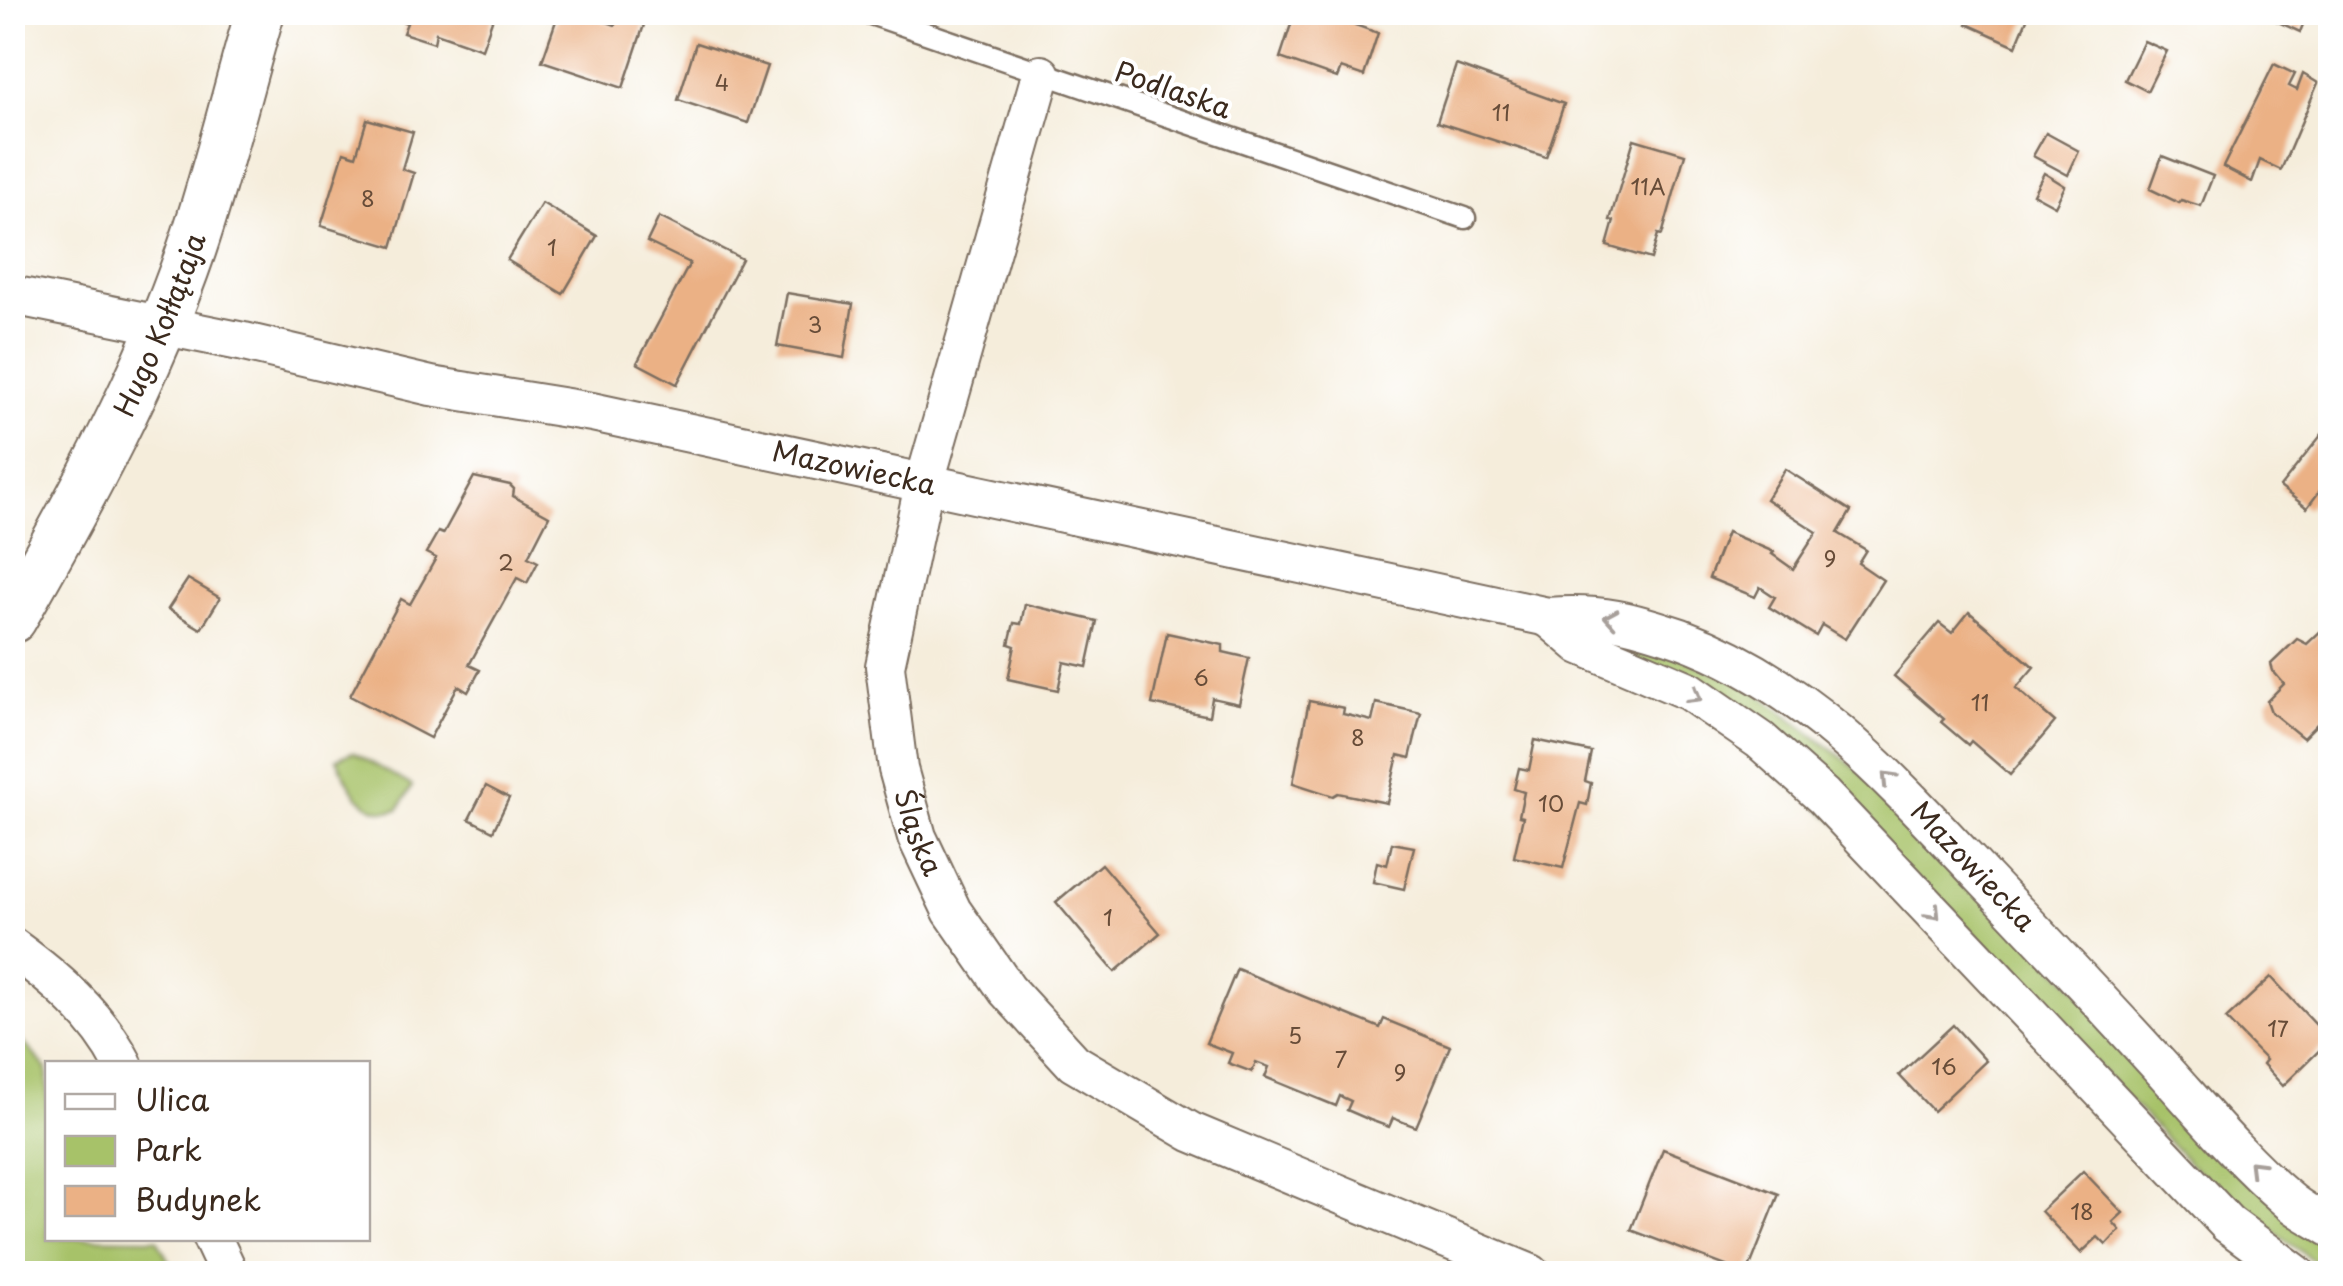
<svg xmlns="http://www.w3.org/2000/svg" width="2343" height="1286" font-family="'Playpen Sans',sans-serif">
  <rect width="100%" height="100%" fill="#fff"/>
  <filter id="ink" filterUnits="userSpaceOnUse"><feTurbulence type="fractalNoise" baseFrequency=".01" numOctaves="2"/><feDisplacementMap in="SourceGraphic" scale="20" xChannelSelector="R" yChannelSelector="G"/><feConvolveMatrix kernelMatrix="1 2 1 2 8 2 1 2 1" color-interpolation-filters="sRGB"/></filter>
  <filter id="wash" filterUnits="userSpaceOnUse"><feTurbulence type="fractalNoise" baseFrequency=".0048" numOctaves="4" result="noise"/><feDisplacementMap in="SourceGraphic" scale="40" xChannelSelector="R" yChannelSelector="G"/><feGaussianBlur stdDeviation="2.25" result="paint"/><feColorMatrix in="noise" values="0 0 0 0 0 0 0 0 0 0 0 0 0 0 0 0 0 1.4 0 .05"/><feComposite in="paint" operator="in"/></filter>
  <g filter="url(#wash)">
    <rect width="100%" height="100%" fill="#f5eddb"/>
    <g fill="#a7c269" stroke="#717644" stroke-width="2.5">
      <polygon points="1623,632 1750,687 1856,768 2330,1241 2330,1273 2255,1218 2191,1165 1967,928 1618,645"/>
      <path d="M 353,752 L 412,786 L 399,809 C 363,819 350,786 337,759 Z"/>
      <polygon points="12,1030 47,1069 48,1238 157,1239 175,1273 13,1273"/>
    </g>
    <g id="blocks">
      <g fill="#ebb185">
        <polygon points="388,12 495,12 482,49 436,33 434,43 403,33 407,23 387,16"/>
        <polygon points="559,12 579,12 615,25 618,16 644,25 623,88 542,61"/>
        <polygon points="1295,12 1350,12 1358,15 1355,25 1378,33 1364,76 1341,68 1337,78 1280,58"/>
        <polygon points="1971,12 2030,12 2016,46 1967,24"/>
        <polygon points="2257,12 2308,12 2300,32"/>
        <polygon points="2144,41 2167,51 2147,91 2125,80"/>
        <polygon points="696,43 767,66 748,123 678,100"/>
        <polygon points="2274,64 2295,74 2289,86 2297,90 2303,74 2318,83 2281,170 2260,160 2252,182 2223,167"/>
        <polygon points="1456,65 1564,104 1546,157 1437,122"/>
        <polygon points="12,107 23,109 14,150 12,150"/>
        <polygon points="367,119 413,132 402,169 414,173 392,247 321,226 344,152 356,156"/>
        <polygon points="2046,133 2079,151 2068,175 2033,156"/>
        <polygon points="1634,139 1685,154 1662,235 1658,234 1651,259 1607,246 1614,221 1610,220"/>
        <polygon points="2162,156 2213,176 2201,206 2181,200 2179,203 2150,189"/>
        <polygon points="2044,173 2065,186 2055,206 2033,194"/>
        <polygon points="542,203 597,236 563,294 507,260"/>
        <polygon points="659,217 742,259 677,384 637,363 690,263 647,242"/>
        <polygon points="787,293 853,304 844,358 777,346"/>
        <polygon points="2330,424 2330,477 2307,508 2280,487"/>
        <polygon points="1785,469 1851,511 1838,533 1866,550 1858,563 1883,580 1845,639 1822,625 1816,636 1769,607 1775,597 1760,587 1755,597 1709,578 1727,532 1774,552 1772,554 1793,569 1817,532 1766,499"/>
        <polygon points="474,477 510,485 514,489 513,496 549,516 528,557 538,562 527,583 517,578 469,665 480,670 468,692 458,686 430,738 350,696 401,599 410,604 436,558 426,553 438,532 443,534"/>
        <polygon points="188,579 220,598 201,629 168,609"/>
        <polygon points="1025,604 1097,621 1087,667 1064,662 1058,690 1008,679 1015,646 1009,644 1014,623 1021,624"/>
        <polygon points="1969,612 2034,667 2016,688 2055,722 2010,775 1971,741 1968,745 1941,722 1944,719 1894,676 1939,623 1952,633"/>
        <polygon points="2327,625 2330,629 2330,711 2303,738 2271,712 2267,701 2284,684 2273,671 2271,664 2297,639 2307,644"/>
        <polygon points="1167,633 1223,645 1223,652 1249,658 1239,704 1212,698 1209,716 1152,704"/>
        <polygon points="1309,701 1344,708 1343,714 1372,721 1376,703 1421,713 1410,758 1398,755 1387,803 1338,793 1333,796 1293,783"/>
        <polygon points="1535,740 1591,752 1585,781 1591,783 1587,805 1580,803 1563,868 1514,857 1523,817 1519,816 1524,792 1514,789 1519,768 1529,770"/>
        <polygon points="486,786 509,798 493,831 469,819"/>
        <polygon points="1392,843 1414,847 1404,889 1373,882 1377,862 1387,865"/>
        <polygon points="1101,864 1160,933 1115,972 1056,902"/>
        <polygon points="1237,969 1380,1028 1384,1019 1450,1046 1416,1127 1393,1118 1389,1127 1370,1120 1347,1110 1351,1101 1340,1096 1336,1106 1265,1077 1269,1067 1256,1062 1252,1072 1228,1063 1232,1053 1206,1043"/>
        <polygon points="2271,977 2330,1040 2283,1086 2263,1064 2266,1060 2226,1019"/>
        <polygon points="1953,1025 1986,1061 1933,1111 1899,1075"/>
        <polygon points="1663,1149 1779,1194 1747,1274 1631,1230"/>
        <polygon points="2083,1171 2123,1213 2113,1222 2120,1230 2106,1245 2098,1237 2081,1253 2041,1211"/>
      </g>
    </g>
  </g>
  <g filter="url(#ink)">
    <use href="#blocks" fill-opacity="0" stroke="#7c6e60" stroke-width="2.5"/>
    <g fill="none" stroke-linecap="round" stroke-linejoin="round">
      <defs>
        <polyline id="service" points="865,12 1465,218"/>
        <g id="minor">
          <path id="s1" d="M 1041,75 L 924,485 L 885,666 L 898,769 L 917,837 L 952,911 L 1007,990 L 1074,1063 L 1191,1132 L 1531,1274"/>
          <path id="s2" d="M 12,295 L 244,342 L 431,386 L 592,412 L 1548,617 C 1601,613 1631,621 1681,638 C 1806,684 1891,779 1980,874 C 2039,936 2098,998 2156,1062 C 2198,1108 2239,1158 2286,1198 C 2299,1210 2316,1218 2330,1227"/>
          <polyline points="1548,617 1581,645 1689,691 1760,740 1823,796 2228,1224 2296,1274"/>
          <path d="M 12,947 C 56,979 98,1015 123,1064"/>
          <polyline points="212,1238 229,1274"/>
        </g>
        <g id="tertiary">
          <path id="s3" d="M 12,619 C 80,501 148,377 192,248 C 218,171 237,91 260,12"/>
        </g>
      </defs>
      <use href="#service" stroke="#7c6e60" stroke-width="25"/>
      <use href="#minor" stroke="#7c6e60" stroke-width="42"/>
      <use href="#tertiary" stroke="#7c6e60" stroke-width="52"/>
      <use href="#service" stroke="#fff" stroke-width="20"/>
      <use href="#minor" stroke="#fff" stroke-width="38"/>
      <use href="#tertiary" stroke="#fff" stroke-width="48"/>
    </g>
    <defs><path id="oneway-chevron" d="M-2-3.5L2.5 0L-2 3.5" fill="none" stroke-width="1.6" stroke-linecap="round" stroke-linejoin="round" transform="scale(2.5)"/></defs>
    <g stroke="#a79f9a">
      <use href="#oneway-chevron" transform="translate(1611 618) rotate(-170)"/>
      <use href="#oneway-chevron" transform="translate(1695 696) rotate(31)"/>
      <use href="#oneway-chevron" transform="translate(1888 778) rotate(-134)"/>
      <use href="#oneway-chevron" transform="translate(1934 913) rotate(47)"/>
      <use href="#oneway-chevron" transform="translate(2255 1167) rotate(-135)"/>
    </g>
  </g>
  <g text-anchor="middle" stroke-width="8" stroke-linejoin="round" paint-order="stroke">
    <g font-size="22" fill="#674c38">
      <text x="722" y="91">4</text>
      <text x="1501" y="121">11</text>
      <text x="1648" y="195">11A</text>
      <text x="368" y="207">8</text>
      <text x="552" y="256">1</text>
      <text x="815" y="333">3</text>
      <text x="1830" y="567">9</text>
      <text x="506" y="571">2</text>
      <text x="1201" y="686">6</text>
      <text x="1980" y="711">11</text>
      <text x="1358" y="746">8</text>
      <text x="1551" y="812">10</text>
      <text x="1108" y="926">1</text>
      <text x="2278" y="1037">17</text>
      <text x="1295" y="1044">5</text>
      <text x="1341" y="1068">7</text>
      <text x="1944" y="1075">16</text>
      <text x="1400" y="1081">9</text>
      <text x="2082" y="1220">18</text>
    </g>
    <g font-size="28" fill="#3b2a1e" stroke="#fff">
      <text transform="translate(1173 90) rotate(19)" y="10">Podlaska</text>
      <text dy="10" stroke="none"><textPath href="#s3" startOffset="330">Hugo Kołłątaja</textPath></text>
      <text dy="10" stroke="none"><textPath href="#s2" startOffset="860">Mazowiecka</textPath></text>
      <text dy="10" stroke="none"><textPath href="#s1" startOffset="782">Śląska</textPath></text>
      <text dy="10" stroke="none"><textPath href="#s2" startOffset="2080">Mazowiecka</textPath></text>
    </g>
  </g>
  <rect width="2343" height="1286" fill="none" stroke="#fff" stroke-width="50"/>
  <rect x="45" y="1061" width="325" height="180" fill="#ffffff" stroke="#b1aaa5" stroke-width="2.5"/>
  <rect x="65" y="1094" width="50" height="15" fill="#ffffff" stroke="#b1aaa5" stroke-width="2.5"/>
  <text x="135" y="1111" font-size="30" fill="#3b2a1e">Ulica</text>
  <rect x="65" y="1136" width="50" height="30" fill="#a7c269" stroke="#b1aaa5" stroke-width="2.5"/>
  <text x="135" y="1161" font-size="30" fill="#3b2a1e">Park</text>
  <rect x="65" y="1186" width="50" height="30" fill="#ebb185" stroke="#b1aaa5" stroke-width="2.5"/>
  <text x="135" y="1211" font-size="30" fill="#3b2a1e">Budynek</text>
</svg>
